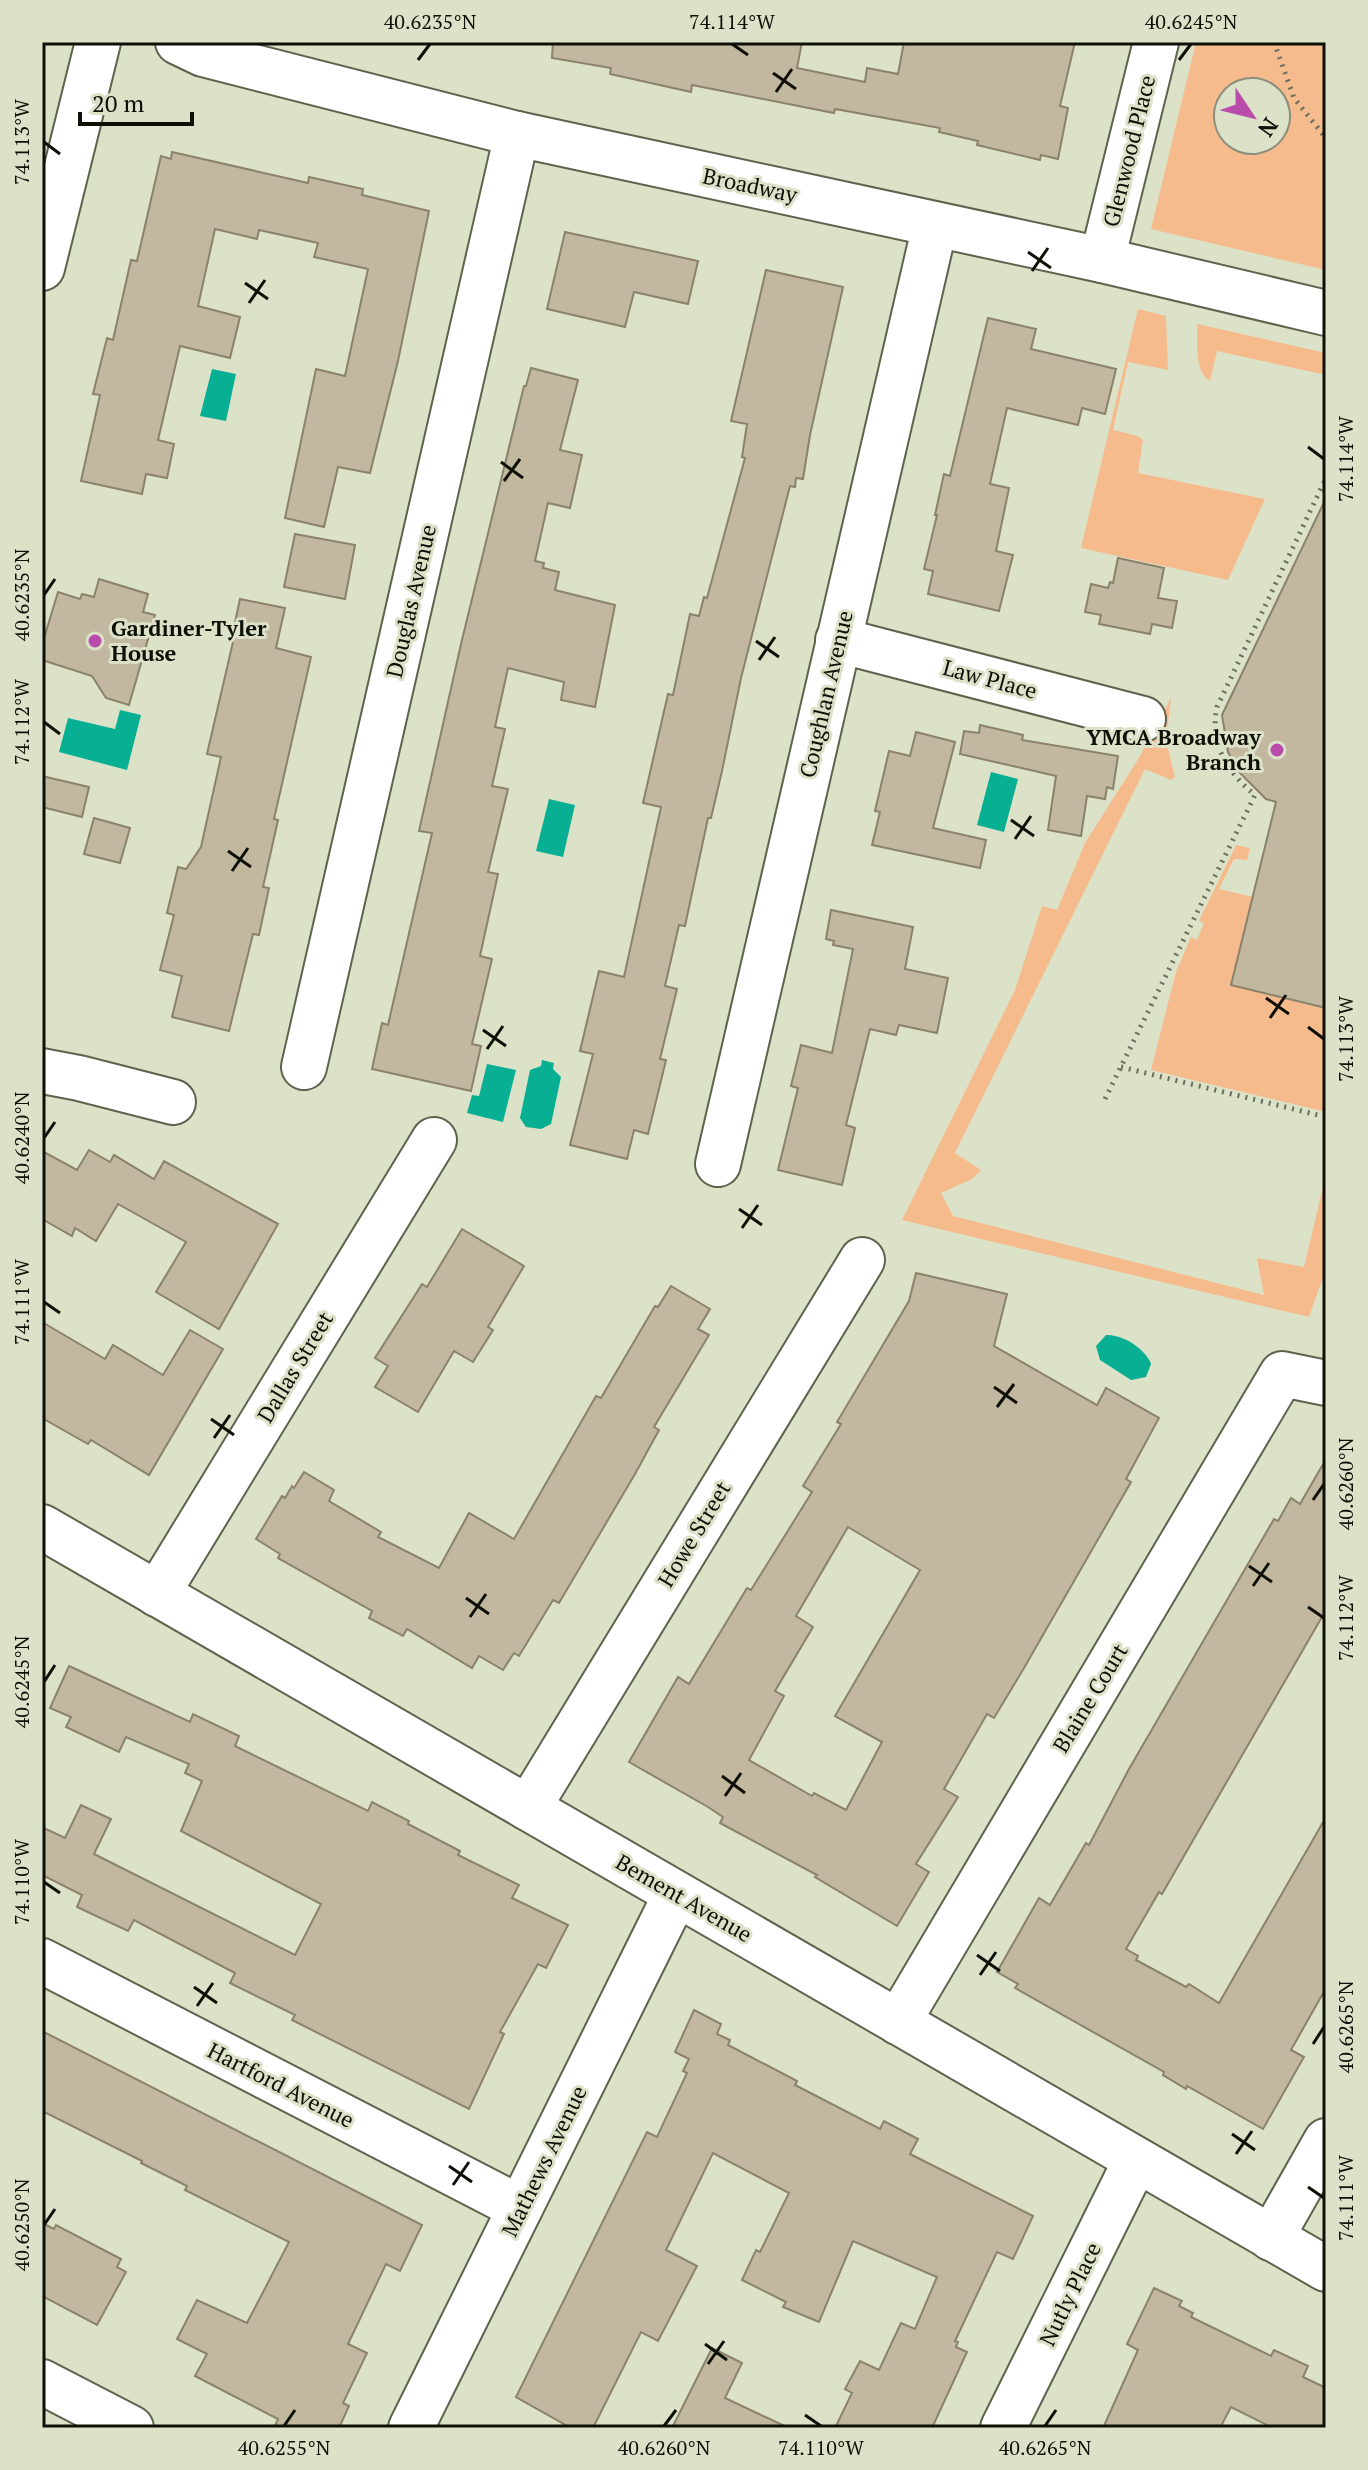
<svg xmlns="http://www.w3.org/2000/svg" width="1368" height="2470" font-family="'PT Serif',serif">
  <rect width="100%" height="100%" fill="#dce2c8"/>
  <g fill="#f5bb8d" fill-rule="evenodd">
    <path d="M 1196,42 L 1326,42 L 1326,270 L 1151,229 ZM 1228,92 L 1276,92 L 1276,140 L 1228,140 Z"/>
    <polygon points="1138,309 1166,316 1168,370 1128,362 1113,430 1138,436 1143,440 1138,473 1265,499 1228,580 1081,548"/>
    <path d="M 1197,324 L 1326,353 L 1326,375 L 1217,351 L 1210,381 C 1194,373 1198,341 1197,324 Z"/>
    <polygon points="1171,698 1166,741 1175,777 1171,780 1145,769 955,1153 981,1170 972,1179 941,1193 953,1216 1264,1295 1257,1258 1304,1267 1326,1174 1326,1269 1309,1317 902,1220 1015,990 1042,906 1057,910 1085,843 1137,761"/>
    <polygon points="1236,845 1250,848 1247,860 1234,859 1219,889 1253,897 1231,985 1326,1008 1326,1112 1151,1070 1176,972 1191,937 1197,940 1204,923 1199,921"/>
  </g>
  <g fill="#09af93">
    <polygon points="212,369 236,374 226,421 200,416"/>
    <polygon points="120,710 141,715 127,770 59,752 68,718 115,729"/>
    <polygon points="991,772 1018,779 1004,832 977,825"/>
    <polygon points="549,799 575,805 563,857 536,851"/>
    <polygon points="542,1060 554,1063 553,1069 561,1077 551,1124 541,1129 526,1127 520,1118 530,1070 541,1066"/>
    <polygon points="487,1064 516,1070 503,1122 467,1113 472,1095 479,1096"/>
    <path d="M 1106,1335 C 1122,1334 1146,1349 1151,1364 L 1146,1377 L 1131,1380 L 1100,1360 L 1096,1346 Z"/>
  </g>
  <g fill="#c2b89f" stroke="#8b826b" stroke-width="2" fill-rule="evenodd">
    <polygon points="553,42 802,42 797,68 865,82 867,68 898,74 904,42 1075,42 1060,106 1068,108 1058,159 1041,155 1040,160 977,145 978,141 939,132 940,128 835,109 834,113 692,85 691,92 610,74 611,68 552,58"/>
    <polygon points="172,152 308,183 309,177 363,189 362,195 429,211 398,361 370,473 338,467 324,527 285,518 316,369 345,376 368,269 314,257 318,243 259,230 257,239 215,229 198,306 240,317 230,358 180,346 158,440 174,444 167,478 146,474 142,494 81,481 100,395 93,394 107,338 113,340 131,260 137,261 161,156 171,159"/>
    <polygon points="565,232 698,261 688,304 634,292 625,327 547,309"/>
    <polygon points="766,270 843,287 810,435 803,479 796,478 795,487 790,486 741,678 722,771 711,818 708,818 685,926 679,925 665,986 677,989 660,1059 666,1060 648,1134 634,1130 627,1159 570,1145 593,1054 580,1051 599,971 624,977 661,807 643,803 668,694 673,695 690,614 699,616 704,597 707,598 745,458 742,457 747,424 731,421"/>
    <polygon points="988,318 1036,329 1031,349 1116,369 1105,414 1082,408 1078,425 1007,408 990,484 1009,488 996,551 1013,555 999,611 928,594 933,571 924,569 937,515 935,515 944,474 950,476"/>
    <polygon points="531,368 578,380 560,450 582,455 570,508 548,503 535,561 544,563 543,568 559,572 555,590 615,605 595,707 561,700 564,682 508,668 495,727 505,729 492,786 508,789 488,872 498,874 480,956 492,959 472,1044 481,1046 471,1091 372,1069 382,1023 388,1025 432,833 419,831 461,644 524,386 526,386"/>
    <polygon points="1326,498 1326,1008 1231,985 1276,802 1266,799 1237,770 1228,752 1222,715"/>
    <polygon points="295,534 355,545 345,599 284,587"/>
    <polygon points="1118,558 1164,568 1158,598 1177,601 1172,628 1152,624 1150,634 1099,624 1101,615 1085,612 1091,584 1108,588 1110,582 1113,583"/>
    <polygon points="99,579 148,594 143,612 155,615 129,705 106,698 92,676 42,660 42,645 58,592 80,599 82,594 94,597"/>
    <polygon points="240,599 285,608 276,648 311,657 274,819 278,820 263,887 269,888 259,935 253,934 229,1031 172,1017 182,976 160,970 174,915 167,913 178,867 186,869 201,847 221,757 207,754 233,642 231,641"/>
    <polygon points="980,725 1023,735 1022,740 1118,756 1113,789 1107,787 1105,799 1087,796 1081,836 1048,830 1056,776 960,754 964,731 979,733"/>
    <polygon points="916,732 955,742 933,828 986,840 980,868 872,845 880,812 875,811 889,751 910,756"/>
    <polygon points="42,776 89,787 82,817 42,807"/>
    <polygon points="94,818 130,828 120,863 84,854"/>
    <polygon points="831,910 913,927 905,969 948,978 937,1033 899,1025 896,1035 870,1029 846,1125 855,1128 842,1185 778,1170 798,1088 791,1086 801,1045 832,1053 853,949 833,945 834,941 826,939"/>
    <polygon points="89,1150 110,1162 114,1155 154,1179 164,1161 278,1224 219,1329 156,1292 186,1242 118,1204 96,1241 75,1228 72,1236 42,1219 42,1151 77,1170"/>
    <polygon points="462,1229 524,1266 488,1327 493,1330 473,1362 454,1351 418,1412 375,1387 388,1366 375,1358 422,1284 427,1287"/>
    <path d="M 916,1273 L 1007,1294 L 994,1346 L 1097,1405 L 1106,1388 L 1159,1418 L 1126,1479 L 1131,1482 L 1024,1668 L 994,1718 L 987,1714 L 944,1789 L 958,1797 L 916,1864 L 929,1872 L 897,1926 L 815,1877 L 817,1875 L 720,1823 L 723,1817 L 708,1807 L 629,1762 L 678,1677 L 689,1684 L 747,1588 L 751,1590 L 812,1492 L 803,1486 L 841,1424 L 837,1422 L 909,1301 ZM 848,1527 L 920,1570 L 835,1716 L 882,1742 L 846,1810 L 814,1793 L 812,1796 L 749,1760 L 784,1696 L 775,1691 L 813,1627 L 796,1616 Z"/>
    <polygon points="671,1286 710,1309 698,1329 709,1335 654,1427 659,1430 635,1474 559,1603 553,1600 519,1656 514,1653 503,1670 479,1656 472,1668 407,1629 403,1636 369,1618 372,1611 278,1558 280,1554 256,1539 282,1496 285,1498 292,1486 294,1488 304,1472 334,1490 329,1501 381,1532 378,1537 439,1568 469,1513 514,1539 596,1396 601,1398 655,1306 658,1307"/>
    <polygon points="42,1322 105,1359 113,1345 163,1375 190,1330 223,1349 149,1475 91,1440 88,1444 42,1418"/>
    <polygon points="1326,1459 1326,1610 1162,1894 1159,1892 1126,1949 1138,1956 1136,1960 1186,1987 1189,1984 1219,2003 1326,1817 1326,1988 1291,2050 1304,2057 1263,2129 1187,2086 1186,2089 1163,2075 1164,2072 1015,1988 1018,1984 997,1972 1039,1898 1050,1905 1086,1843 1089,1845 1129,1769 1274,1519 1278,1521 1291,1498 1300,1504"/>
    <polygon points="69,1666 190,1722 193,1714 239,1736 235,1746 368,1811 372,1802 409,1821 408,1824 460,1851 458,1855 519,1885 512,1898 568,1925 546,1968 538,1964 500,2032 504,2034 469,2109 292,2020 295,2015 230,1983 235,1973 134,1920 128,1931 77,1907 82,1895 42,1875 42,1827 65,1838 81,1805 111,1819 94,1854 295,1955 321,1904 181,1831 202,1781 185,1773 189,1764 126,1737 119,1752 66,1727 71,1717 50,1708"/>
    <polygon points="694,2010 721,2024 717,2034 730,2040 728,2045 797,2081 795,2085 880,2129 884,2121 918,2139 910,2154 1033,2216 1013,2259 997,2252 955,2341 958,2342 956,2347 967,2352 932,2428 835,2428 852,2393 845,2389 860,2361 879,2370 901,2323 915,2329 937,2277 853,2241 819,2322 783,2307 786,2302 742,2280 756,2250 760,2252 789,2193 713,2153 666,2250 697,2266 658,2341 641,2332 593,2428 571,2428 516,2397 647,2132 657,2137 687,2073 683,2071 689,2059 675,2052"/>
    <polygon points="42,2031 422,2225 400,2271 386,2264 348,2344 367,2353 343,2403 349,2406 339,2428 274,2428 278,2419 195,2376 207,2354 177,2339 197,2300 247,2323 289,2242 185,2190 187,2186 141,2163 142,2161 42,2111"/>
    <polygon points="42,2223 54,2229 56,2225 121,2259 117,2267 126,2272 97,2325 42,2296"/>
    <polygon points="1154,2288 1182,2301 1179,2306 1193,2313 1191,2317 1271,2356 1274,2350 1308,2366 1303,2377 1326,2388 1326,2428 1273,2428 1231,2407 1220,2428 1103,2428 1138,2350 1127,2344"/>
    <polygon points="712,2348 742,2363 725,2398 789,2428 672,2428"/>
  </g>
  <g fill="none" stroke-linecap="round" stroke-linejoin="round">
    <defs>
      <g id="minor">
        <polyline points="178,42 203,54 517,134 1102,260 1326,313"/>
        <polyline points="1102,260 1156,42"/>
        <polyline points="42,268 98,42"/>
        <polyline points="838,640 1143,719"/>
        <polyline points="304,1067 517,134"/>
        <polyline points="42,1071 79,1078 173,1102"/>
        <polyline points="718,1164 935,225"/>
        <polyline points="42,1527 1326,2269"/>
        <polyline points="157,1594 434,1140"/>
        <polyline points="528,1808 862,1260"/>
        <polyline points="42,1961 520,2208"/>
        <polyline points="898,2022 1282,1374 1326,1383"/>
        <polyline points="1271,2238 1326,2141"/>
        <polyline points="42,2382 131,2428"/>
        <polyline points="411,2428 676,1894"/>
        <polyline points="1003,2428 1136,2160"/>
      </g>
    </defs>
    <use href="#minor" stroke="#5e634d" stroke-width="48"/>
    <g stroke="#6b6f5e" stroke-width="5" stroke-dasharray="2 6" stroke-linecap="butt">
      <polyline points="1274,42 1294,98 1326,138"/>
      <polyline points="1121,1067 1322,1116"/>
      <path d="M 1105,1099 L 1255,795 C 1227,772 1209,743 1217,707 L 1326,478"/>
    </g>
    <use href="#minor" stroke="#fff" stroke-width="44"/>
  </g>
  <path fill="none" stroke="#0e1007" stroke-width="3" d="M 732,44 L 748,55M 418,60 L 430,44M 1179,60 L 1191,44M 773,73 L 796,89M 776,92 L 792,69M 44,142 L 60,154M 1028,252 L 1051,268M 1032,271 L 1048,248M 245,283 L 268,299M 249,303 L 265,280M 1308,447 L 1324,459M 501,462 L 523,478M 504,481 L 520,459M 44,595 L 55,579M 756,641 L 779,657M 759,660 L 775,637M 44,722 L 60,734M 1011,820 L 1034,836M 1015,839 L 1031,816M 228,851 L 251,867M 232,871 L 248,848M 1266,998 L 1289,1014M 1270,1018 L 1286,995M 1308,1027 L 1324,1039M 483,1030 L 506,1046M 487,1049 L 503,1026M 44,1138 L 55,1122M 739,1209 L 762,1225M 742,1228 L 758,1205M 44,1302 L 60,1313M 994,1387 L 1017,1403M 997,1407 L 1014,1384M 211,1419 L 234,1435M 214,1438 L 230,1415M 1313,1500 L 1324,1484M 1249,1566 L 1272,1582M 1253,1586 L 1269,1563M 466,1598 L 489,1614M 1308,1607 L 1324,1618M 470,1617 L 486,1594M 44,1682 L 55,1665M 722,1776 L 745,1793M 725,1796 L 741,1773M 44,1882 L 60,1893M 977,1955 L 1000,1971M 980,1975 L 996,1952M 194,1987 L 217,2003M 197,2006 L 213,1983M 1313,2044 L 1324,2027M 1232,2134 L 1255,2150M 1236,2154 L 1252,2131M 449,2166 L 472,2182M 453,2185 L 469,2162M 1308,2187 L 1324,2198M 44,2225 L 55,2209M 705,2344 L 727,2360M 708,2364 L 724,2341M 805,2415 L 821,2426M 284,2426 L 295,2410M 664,2426 L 676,2410M 1045,2426 L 1056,2410"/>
  <g fill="#b94baa" stroke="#dce2c8" stroke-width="3">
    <circle cx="95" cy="641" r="8"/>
    <circle cx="1277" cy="750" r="8"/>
  </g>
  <g text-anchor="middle" stroke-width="6" stroke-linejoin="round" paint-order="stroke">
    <g font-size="22" fill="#0e1007" stroke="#dce2c8">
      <text transform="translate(1129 151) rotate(-76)" y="8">Glenwood Place</text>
      <text transform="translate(750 185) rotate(12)" y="8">Broadway</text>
      <text transform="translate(411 601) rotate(-77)" y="8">Douglas Avenue</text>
      <text transform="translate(990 679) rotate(15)" y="8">Law Place</text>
      <text transform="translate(826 694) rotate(-77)" y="8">Coughlan Avenue</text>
      <text transform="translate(295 1367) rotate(-59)" y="8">Dallas Street</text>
      <text transform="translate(694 1534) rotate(-59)" y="8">Howe Street</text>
      <text transform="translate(1090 1698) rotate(-59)" y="8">Blaine Court</text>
      <text transform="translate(684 1898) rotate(30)" y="8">Bement Avenue</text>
      <text transform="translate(281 2085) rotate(27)" y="8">Hartford Avenue</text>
      <text transform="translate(544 2161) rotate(-64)" y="8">Mathews Avenue</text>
      <text transform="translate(1070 2294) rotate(-64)" y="8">Nutly Place</text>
    </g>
    <g font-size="22" font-weight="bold" fill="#0e1007" stroke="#dce2c8" text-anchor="start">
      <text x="111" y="636">Gardiner-Tyler<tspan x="111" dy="25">House</tspan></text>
      <text x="1261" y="745" text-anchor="end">YMCA Broadway<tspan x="1261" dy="25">Branch</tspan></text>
    </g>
  </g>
  <rect width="1368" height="2470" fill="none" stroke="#dce2c8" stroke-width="88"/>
  <g transform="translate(1252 116) rotate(125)"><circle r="38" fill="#dce2c8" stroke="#8a8e7b" stroke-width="2"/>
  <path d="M0-6L14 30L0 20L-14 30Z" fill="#b94baa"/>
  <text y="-12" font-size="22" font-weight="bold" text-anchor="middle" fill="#0e1007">N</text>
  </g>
  <path d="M80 112v12h112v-12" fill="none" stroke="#0e1007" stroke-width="4"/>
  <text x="92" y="112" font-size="24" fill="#0e1007" stroke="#dce2c8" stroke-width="6" paint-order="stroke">20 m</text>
  <rect x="44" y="44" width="1280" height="2382" fill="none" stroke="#0e1007" stroke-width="3"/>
  <g font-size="20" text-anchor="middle" fill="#0e1007">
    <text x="430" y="29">40.6235°N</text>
    <text x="732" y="29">74.114°W</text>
    <text x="1191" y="29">40.6245°N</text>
    <text transform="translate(22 142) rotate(-90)" y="7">74.113°W</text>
    <text transform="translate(1346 459) rotate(-90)" y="7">74.114°W</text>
    <text transform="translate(22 595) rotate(-90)" y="7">40.6235°N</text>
    <text transform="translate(22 722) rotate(-90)" y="7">74.112°W</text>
    <text transform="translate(1346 1039) rotate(-90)" y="7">74.113°W</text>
    <text transform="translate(22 1138) rotate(-90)" y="7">40.6240°N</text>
    <text transform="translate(22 1302) rotate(-90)" y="7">74.111°W</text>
    <text transform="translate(1346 1484) rotate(-90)" y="7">40.6260°N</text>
    <text transform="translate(1346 1618) rotate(-90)" y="7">74.112°W</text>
    <text transform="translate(22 1682) rotate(-90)" y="7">40.6245°N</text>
    <text transform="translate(22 1882) rotate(-90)" y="7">74.110°W</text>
    <text transform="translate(1346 2027) rotate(-90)" y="7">40.6265°N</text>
    <text transform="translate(1346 2198) rotate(-90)" y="7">74.111°W</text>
    <text transform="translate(22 2225) rotate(-90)" y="7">40.6250°N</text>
    <text x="284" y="2455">40.6255°N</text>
    <text x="664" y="2455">40.6260°N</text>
    <text x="821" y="2455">74.110°W</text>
    <text x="1045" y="2455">40.6265°N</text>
  </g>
</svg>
